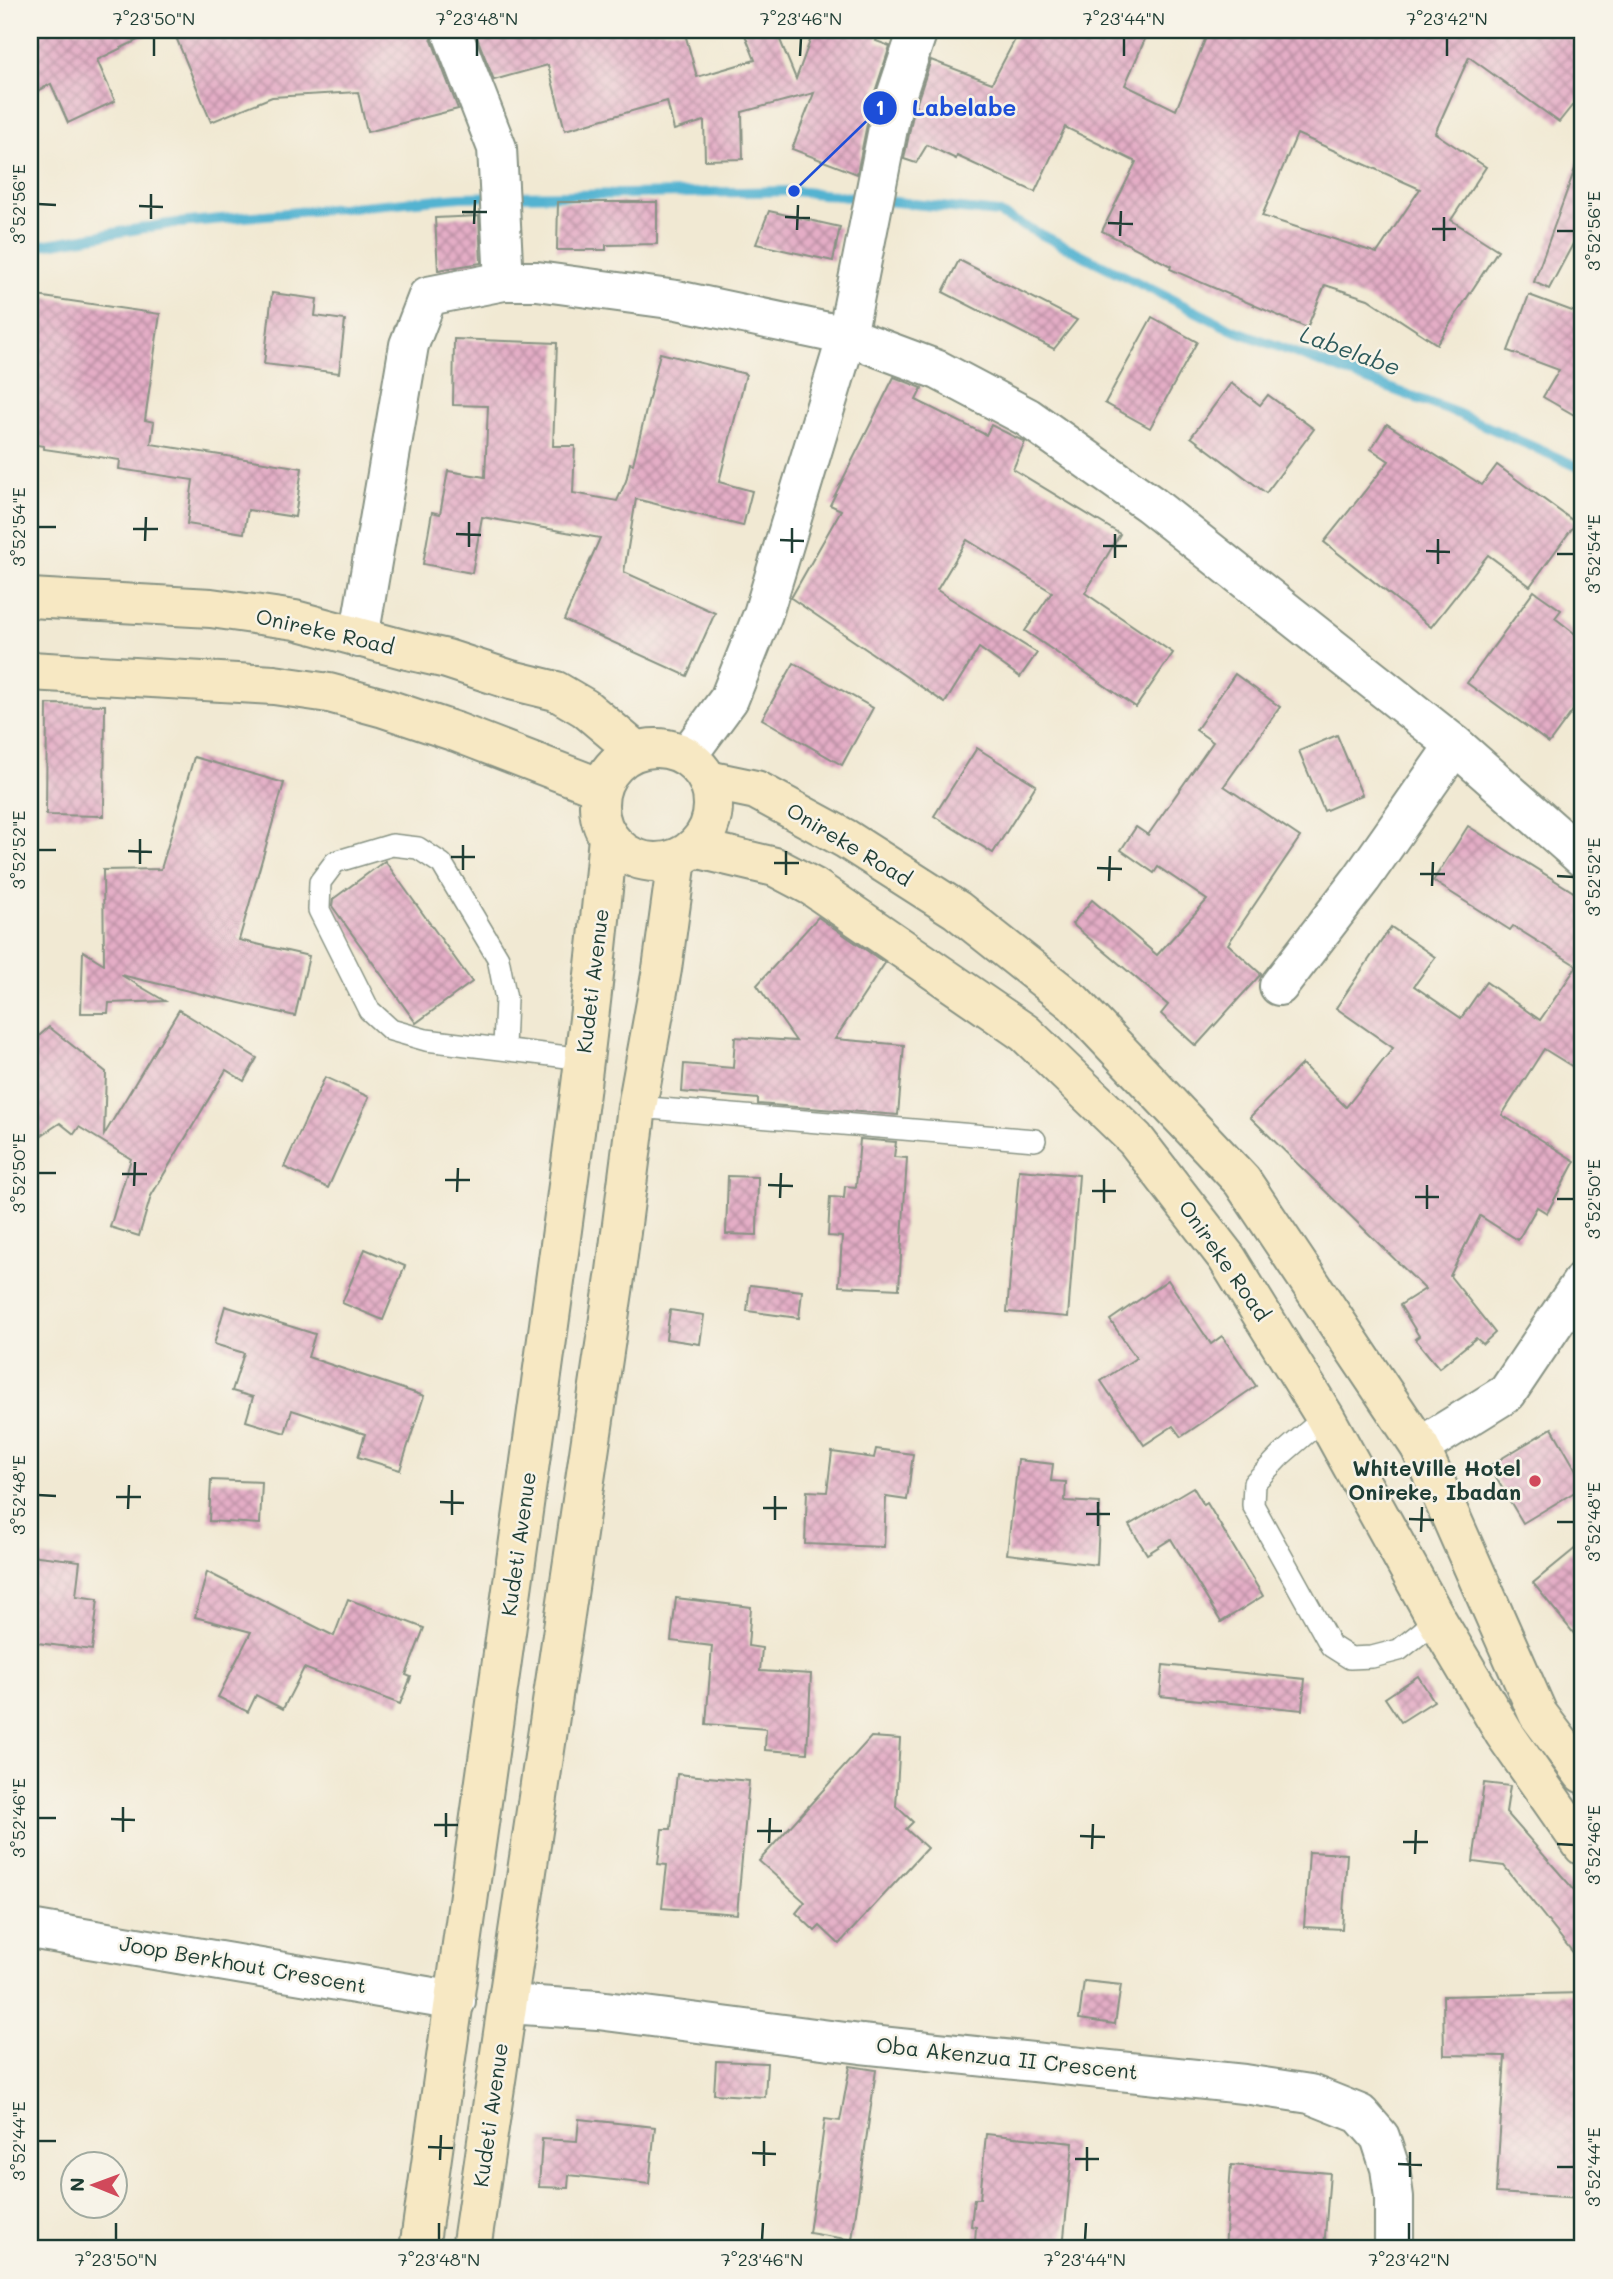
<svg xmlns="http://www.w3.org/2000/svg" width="1613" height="2279" font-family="Mali,sans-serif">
  <defs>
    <pattern id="building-cross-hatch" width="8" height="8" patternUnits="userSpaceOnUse" patternTransform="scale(1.75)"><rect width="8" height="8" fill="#e4adc6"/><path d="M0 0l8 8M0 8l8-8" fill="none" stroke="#b88ea2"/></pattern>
  </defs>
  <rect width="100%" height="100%" fill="#f7f3e8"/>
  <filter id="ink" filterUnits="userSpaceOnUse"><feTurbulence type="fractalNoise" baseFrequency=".0143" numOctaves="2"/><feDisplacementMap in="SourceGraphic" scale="14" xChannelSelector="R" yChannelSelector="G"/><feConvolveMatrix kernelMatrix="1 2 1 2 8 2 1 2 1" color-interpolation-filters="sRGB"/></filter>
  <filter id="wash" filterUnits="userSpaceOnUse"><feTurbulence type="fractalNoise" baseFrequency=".00686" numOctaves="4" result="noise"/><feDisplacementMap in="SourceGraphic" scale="28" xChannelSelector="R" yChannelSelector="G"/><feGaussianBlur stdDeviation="1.57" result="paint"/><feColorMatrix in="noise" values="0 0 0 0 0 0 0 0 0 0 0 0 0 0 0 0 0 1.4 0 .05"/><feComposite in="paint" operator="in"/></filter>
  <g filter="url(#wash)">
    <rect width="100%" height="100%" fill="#f1e9d3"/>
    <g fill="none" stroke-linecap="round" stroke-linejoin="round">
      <polyline stroke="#53b3d1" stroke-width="10" points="30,247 168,224 460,197 794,191 998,213 1231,329 1459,414 1583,469"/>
    </g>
    <g id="blocks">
      <g fill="url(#building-cross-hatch)" fill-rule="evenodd">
        <polygon points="30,30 158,30 97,60 115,101 68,123 51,84 30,95"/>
        <polygon points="173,30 234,30 235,32 430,30 431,38 458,109 367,132 358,92 272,97 211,122"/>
        <polygon points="474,30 684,30 697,77 755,60 743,30 776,30 796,79 814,30 880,30 876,41 890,46 871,104 857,174 792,149 814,93 742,112 743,159 705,160 704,121 674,130 667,101 565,130 548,65 494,80"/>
        <path d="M 1020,30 L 1149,30 L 1125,85 L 1176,110 L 1209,30 L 1583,30 L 1583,92 L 1559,122 L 1469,57 L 1435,133 L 1486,167 L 1451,220 L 1498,250 L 1437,344 L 1368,299 L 1325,285 L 1307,328 L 1170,269 L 1171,266 L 1102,231 L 1136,162 L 1065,127 L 1035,192 L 957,156 L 956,159 L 927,145 L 916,163 L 904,159 L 913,114 L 931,60 L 992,83 ZM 1297,134 L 1420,189 L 1377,253 L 1262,216 Z"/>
        <polygon points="1580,155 1583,156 1583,225 1549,289 1534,282"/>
        <polygon points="558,202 657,202 657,244 606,245 606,250 557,250"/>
        <polygon points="769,211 840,227 833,261 756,244"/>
        <polygon points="479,216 481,263 438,270 435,218"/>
        <polygon points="959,260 1077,320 1054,349 943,292"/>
        <polygon points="272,293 317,299 315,316 345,320 339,373 264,364"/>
        <polygon points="30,295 160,314 145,420 154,422 151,444 302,468 295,517 248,510 244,533 187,524 193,480 119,469 120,460 44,449 44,446 30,444"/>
        <polygon points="1529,295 1583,315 1583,420 1543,397 1559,370 1508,351"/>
        <polygon points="1152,317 1197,342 1150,428 1105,403"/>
        <polygon points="454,339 557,343 553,446 575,446 573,493 617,501 626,481 630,463 633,464 660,353 746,374 719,482 752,491 743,526 636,499 624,572 715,613 687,676 564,620 600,538 482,517 472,573 423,564 432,512 440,514 448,471 485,477 488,406 453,405"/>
        <polygon points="894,377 922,388 916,400 986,435 991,425 1025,442 1013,469 1120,534 1085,593 1173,653 1136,707 1025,631 1052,592 967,540 937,590 1037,653 1020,677 979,648 945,703 791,598 841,510 830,505"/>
        <polygon points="1231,383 1260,405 1268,395 1314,429 1266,493 1191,437"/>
        <polygon points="1387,424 1482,485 1497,465 1576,523 1530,586 1488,555 1431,627 1324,542 1389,461 1371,449"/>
        <polygon points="1534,591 1561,610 1555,618 1583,640 1583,697 1549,743 1467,683"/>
        <polygon points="794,663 873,708 842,765 762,719"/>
        <polygon points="1235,674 1280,707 1224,786 1300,837 1228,944 1261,974 1196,1046 1161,1014 1168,1005 1072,924 1092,900 1157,955 1207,900 1158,867 1154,873 1121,850 1136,827 1148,835 1213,742 1196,730"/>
        <polygon points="47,704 105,705 104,816 46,815"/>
        <polygon points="1337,735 1362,795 1324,811 1299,751"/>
        <polygon points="977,748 1036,785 993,853 934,816"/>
        <polygon points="194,757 284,783 239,940 309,956 295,1016 121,975 165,1001 109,1003 108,1013 81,1013 83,951 104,964 103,870 161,869"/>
        <polygon points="1468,826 1583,898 1583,1073 1544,1049 1502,1115 1575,1161 1547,1213 1537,1207 1518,1240 1480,1216 1450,1276 1495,1333 1483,1344 1476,1338 1439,1368 1415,1339 1419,1336 1400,1305 1425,1289 1250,1117 1302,1064 1346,1107 1393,1048 1336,1008 1391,927 1435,957 1414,986 1461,1018 1486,982 1540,1020 1577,966 1513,926 1510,930 1433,881"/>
        <polygon points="385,861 472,982 416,1023 332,906 333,899"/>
        <polygon points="818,917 885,963 835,1039 904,1045 898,1115 758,1104 758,1099 682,1092 684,1064 733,1068 735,1037 796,1041 757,985"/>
        <polygon points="179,1010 257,1058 244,1081 226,1070 151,1196 139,1236 110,1227 131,1159 79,1127 74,1134 60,1123 30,1143 30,1044 49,1027 106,1072 104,1135"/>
        <polygon points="325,1077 369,1097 328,1188 284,1167"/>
        <polygon points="860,1139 896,1142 894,1157 907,1158 899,1289 839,1286 842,1237 828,1236 830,1197 844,1198 845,1186 856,1187"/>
        <polygon points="1019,1170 1079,1175 1068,1317 1007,1312"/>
        <polygon points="728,1176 758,1177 757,1235 726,1234"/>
        <polygon points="365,1249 405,1266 383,1320 342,1303"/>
        <polygon points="1168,1280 1211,1344 1222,1336 1256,1386 1181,1437 1173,1426 1144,1445 1101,1381 1136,1358 1110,1320"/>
        <polygon points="750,1285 802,1291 799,1318 747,1311"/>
        <polygon points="225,1306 315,1334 308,1357 424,1396 400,1470 358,1457 365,1434 292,1410 285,1433 246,1421 253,1397 232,1391 244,1353 214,1344"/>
        <polygon points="670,1310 704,1315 700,1344 666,1339"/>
        <polygon points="1552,1428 1583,1482 1583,1487 1523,1523 1489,1466"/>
        <polygon points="876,1449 913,1454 907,1500 886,1497 884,1547 805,1544 807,1491 827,1492 832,1452 874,1458"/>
        <polygon points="1018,1460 1053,1464 1051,1481 1066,1482 1065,1501 1100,1503 1097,1565 1007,1554"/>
        <polygon points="211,1480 262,1482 260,1524 209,1521"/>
        <polygon points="1193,1487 1204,1505 1207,1503 1263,1596 1221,1622 1171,1539 1147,1554 1129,1525"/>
        <polygon points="1583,1542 1583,1645 1533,1583"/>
        <polygon points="30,1555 80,1561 76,1596 98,1599 92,1650 30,1642"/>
        <polygon points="207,1572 334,1636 348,1599 424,1628 406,1675 411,1677 400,1704 304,1668 283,1709 256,1695 248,1712 218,1697 251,1632 195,1617"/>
        <polygon points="676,1598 751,1607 748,1646 762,1648 760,1671 811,1674 807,1753 765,1750 766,1729 706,1724 712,1646 671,1641"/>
        <polygon points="1163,1665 1305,1679 1302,1710 1160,1696"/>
        <polygon points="1418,1676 1434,1701 1401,1722 1385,1698"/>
        <polygon points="871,1737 900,1739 896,1806 913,1822 906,1829 927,1848 839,1944 820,1926 815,1931 796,1913 805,1902 759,1861"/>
        <polygon points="677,1774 749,1781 737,1914 662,1908 667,1865 658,1864 662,1829 671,1829"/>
        <polygon points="1484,1783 1510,1786 1506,1812 1583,1900 1583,1965 1504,1866 1473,1862"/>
        <polygon points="1309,1852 1347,1854 1342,1929 1304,1927"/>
        <polygon points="1084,1981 1121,1985 1115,2024 1079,2019"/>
        <polygon points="1583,1993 1583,2198 1496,2193 1505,2056 1444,2055 1443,1996"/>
        <polygon points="716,2061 767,2063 765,2097 714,2094"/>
        <polygon points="850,2066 876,2070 852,2240 809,2233 825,2119 840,2121"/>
        <polygon points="579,2119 655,2127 649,2184 569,2175 568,2188 539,2187 542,2139 577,2141"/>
        <polygon points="986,2134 1073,2143 1063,2248 1033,2245 1033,2248 975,2242 976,2227 971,2226 974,2199 980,2199"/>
        <polygon points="1231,2165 1330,2173 1324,2249 1225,2249"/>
      </g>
    </g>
  </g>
  <g filter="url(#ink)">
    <use href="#blocks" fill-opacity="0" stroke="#889384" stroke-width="2"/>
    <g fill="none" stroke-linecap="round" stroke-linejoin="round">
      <defs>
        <g id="lane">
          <polyline points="504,1047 506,999 498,958 442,864 418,848 392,845 335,862 320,882 319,910 369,1010 391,1030 426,1040 584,1059"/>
          <polyline points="637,1107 1035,1140"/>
          <polyline points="1325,1417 1281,1455 1254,1483 1253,1505 1331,1646 1350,1658 1372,1657 1399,1650 1437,1620"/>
        </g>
        <g id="street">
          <polyline points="451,30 497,148 504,281"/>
          <polyline points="359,638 409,345 428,296 504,281 537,281 677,300 847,336 938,370 1027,417 1150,504 1455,745 1583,858"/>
          <polyline points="687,756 729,699 763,614 847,336 892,108 918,30"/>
          <polyline points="1279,986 1362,878 1455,745"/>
          <polyline points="1420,1447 1507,1393 1583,1280"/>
          <polyline points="30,1929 456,2001"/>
          <polyline points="507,2004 598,2010 861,2044 1244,2084 1310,2094 1360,2114 1380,2137 1390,2168 1394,2197 1394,2249"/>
        </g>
        <g id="secondary">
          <polyline points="30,598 211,608 295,620 403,649 447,659 511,680 556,691 585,708 636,751"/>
          <polyline points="30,671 274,685 329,693 384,708 456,732 601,788"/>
          <circle cx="656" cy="805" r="57"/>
          <polyline points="708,780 756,790 846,839 957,910 1073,1002 1242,1181 1420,1447 1538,1714 1583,1774"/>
          <polyline points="695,848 775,867 813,887 1025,1033 1135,1139 1227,1258 1325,1417 1437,1620 1504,1733 1583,1846"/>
          <path d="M 419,2249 C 457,1989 493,1729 529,1469 C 558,1259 589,1048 608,837"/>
          <polyline points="471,2249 616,1271 637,1107 662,969 677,859"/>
        </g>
      </defs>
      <use href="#lane" stroke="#889384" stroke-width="24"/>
      <use href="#street" stroke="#889384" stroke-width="42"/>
      <use href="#secondary" stroke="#889384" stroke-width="42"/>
      <use href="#lane" stroke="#fff" stroke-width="21"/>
      <use href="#street" stroke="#fff" stroke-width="38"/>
      <use href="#secondary" stroke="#f7e8c3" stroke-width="38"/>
    </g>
  </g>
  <path fill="none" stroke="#1f3d34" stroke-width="2.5" d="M 154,56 L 154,38M 477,56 L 477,38M 800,56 L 801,38M 1124,56 L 1124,38M 1447,56 L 1447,38M 38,204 L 56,205M 139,206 L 163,207M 462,212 L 487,212M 785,217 L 810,218M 151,219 L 151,194M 1108,223 L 1133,224M 474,224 L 475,200M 1432,229 L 1456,229M 797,230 L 798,205M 1557,231 L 1574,231M 1120,236 L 1121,211M 1444,241 L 1444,217M 38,527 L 56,527M 133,529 L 158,529M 456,534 L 481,535M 780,540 L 804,541M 145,541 L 146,517M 1103,546 L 1127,546M 469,547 L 469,522M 1426,551 L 1450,552M 792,553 L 792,528M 1557,554 L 1574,554M 1115,558 L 1115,534M 1438,564 L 1438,539M 38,850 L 56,850M 128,851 L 152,852M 451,857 L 475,857M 774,863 L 799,863M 140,864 L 140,839M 1097,868 L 1122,869M 463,870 L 463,845M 1420,874 L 1445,874M 786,875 L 786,851M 1557,876 L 1574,877M 1109,881 L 1110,856M 1432,886 L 1433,862M 38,1173 L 56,1173M 122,1174 L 147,1174M 445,1180 L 470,1180M 768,1185 L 793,1186M 134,1186 L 135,1162M 1092,1191 L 1116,1191M 457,1192 L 458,1168M 1415,1197 L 1439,1197M 780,1198 L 781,1173M 1557,1199 L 1574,1199M 1104,1203 L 1104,1179M 1427,1209 L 1427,1185M 38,1495 L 56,1496M 116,1497 L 141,1497M 440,1502 L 464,1503M 763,1508 L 787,1508M 128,1509 L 129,1485M 1086,1514 L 1110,1514M 452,1515 L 452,1490M 1409,1519 L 1434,1520M 775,1520 L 775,1496M 1557,1522 L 1574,1522M 1098,1526 L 1098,1502M 1421,1532 L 1422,1507M 38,1818 L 56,1818M 111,1819 L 135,1820M 434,1825 L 458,1825M 757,1831 L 782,1831M 123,1832 L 123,1807M 1080,1836 L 1105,1837M 446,1837 L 446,1813M 1403,1842 L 1428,1842M 769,1843 L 770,1818M 1557,1844 L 1574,1845M 1092,1849 L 1093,1824M 1415,1854 L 1416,1830M 38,2141 L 56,2141M 428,2147 L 453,2148M 752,2153 L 776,2154M 1075,2159 L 1099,2159M 440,2160 L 441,2135M 1398,2164 L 1422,2165M 764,2166 L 764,2141M 1557,2167 L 1574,2167M 1087,2171 L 1087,2147M 1410,2177 L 1410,2152M 116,2240 L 116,2223M 439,2240 L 439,2223M 762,2240 L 763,2223M 1085,2240 L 1086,2223M 1409,2240 L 1409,2223"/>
  <circle fill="#d1495b" stroke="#f7f3e8" stroke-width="2.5" cx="1535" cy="1481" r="7"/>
  <g text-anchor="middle" stroke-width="5" stroke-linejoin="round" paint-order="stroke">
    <g font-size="21" fill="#1f3d34" stroke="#f7f3e8">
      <text transform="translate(325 632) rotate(13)" y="7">Onireke Road</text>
      <text transform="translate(849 845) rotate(31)" y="7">Onireke Road</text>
      <text transform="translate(593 981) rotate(-83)" y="7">Kudeti Avenue</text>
      <text transform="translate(1224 1261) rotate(55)" y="7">Onireke Road</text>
      <text transform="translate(519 1544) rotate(-82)" y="7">Kudeti Avenue</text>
      <text transform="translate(243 1965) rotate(10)" y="7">Joop Berkhout Crescent</text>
      <text transform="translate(1007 2059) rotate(6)" y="7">Oba Akenzua II Crescent</text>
      <text transform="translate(491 2115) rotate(-82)" y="7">Kudeti Avenue</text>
    </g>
    <g font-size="21" font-weight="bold" fill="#1f3d34" stroke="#f7f3e8" text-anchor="end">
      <text x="1521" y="1476">WhiteVille Hotel<tspan x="1521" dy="24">Onireke, Ibadan</tspan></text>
    </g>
    <g font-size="23" font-style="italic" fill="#2c5a5b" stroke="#f7f3e8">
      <text transform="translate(1350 351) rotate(20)" y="8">Labelabe</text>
    </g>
  </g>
  <path fill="none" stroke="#1d4ed8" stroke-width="2.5" d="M794 191L880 108"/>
  <g fill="#1d4ed8" stroke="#f7f3e8" stroke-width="2.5">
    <circle cx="794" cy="191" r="7"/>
    <circle cx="880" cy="108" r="18"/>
  </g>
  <g font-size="21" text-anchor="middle" font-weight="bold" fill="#fff">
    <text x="880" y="115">1</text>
  </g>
  <g font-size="23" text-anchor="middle" font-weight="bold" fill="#1d4ed8" stroke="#f7f3e8" stroke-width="5" stroke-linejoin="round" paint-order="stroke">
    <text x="964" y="116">Labelabe</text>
  </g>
  <rect width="1613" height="2279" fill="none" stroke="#f7f3e8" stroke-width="77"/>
  <g transform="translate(94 2185) rotate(271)"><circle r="33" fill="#f7f3e8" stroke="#a1aaa0" stroke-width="2"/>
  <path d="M0-5L12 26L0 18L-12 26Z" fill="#d1495b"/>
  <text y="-10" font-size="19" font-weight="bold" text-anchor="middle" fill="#1f3d34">N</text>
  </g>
  <rect x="38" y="38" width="1536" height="2202" fill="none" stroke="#1f3d34" stroke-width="2.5"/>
  <g font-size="18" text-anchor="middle" fill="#1f3d34">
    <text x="154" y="25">7°23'50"N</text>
    <text x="477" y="25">7°23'48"N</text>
    <text x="801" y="25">7°23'46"N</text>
    <text x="1124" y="25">7°23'44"N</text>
    <text x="1447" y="25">7°23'42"N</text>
    <text transform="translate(19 204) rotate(-90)" y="6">3°52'56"E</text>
    <text transform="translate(1594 231) rotate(-90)" y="6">3°52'56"E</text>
    <text transform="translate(19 527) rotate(-90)" y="6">3°52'54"E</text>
    <text transform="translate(1594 554) rotate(-90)" y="6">3°52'54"E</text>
    <text transform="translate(19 850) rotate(-90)" y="6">3°52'52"E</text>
    <text transform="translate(1594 877) rotate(-90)" y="6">3°52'52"E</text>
    <text transform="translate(19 1173) rotate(-90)" y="6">3°52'50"E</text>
    <text transform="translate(1594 1199) rotate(-90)" y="6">3°52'50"E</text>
    <text transform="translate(19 1495) rotate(-90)" y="6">3°52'48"E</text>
    <text transform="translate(1594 1522) rotate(-90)" y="6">3°52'48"E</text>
    <text transform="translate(19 1818) rotate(-90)" y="6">3°52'46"E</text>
    <text transform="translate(1594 1845) rotate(-90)" y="6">3°52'46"E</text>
    <text transform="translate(19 2141) rotate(-90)" y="6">3°52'44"E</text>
    <text transform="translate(1594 2167) rotate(-90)" y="6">3°52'44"E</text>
    <text x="116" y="2266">7°23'50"N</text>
    <text x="439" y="2266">7°23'48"N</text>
    <text x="762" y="2266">7°23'46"N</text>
    <text x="1085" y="2266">7°23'44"N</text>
    <text x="1409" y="2266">7°23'42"N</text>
  </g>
</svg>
